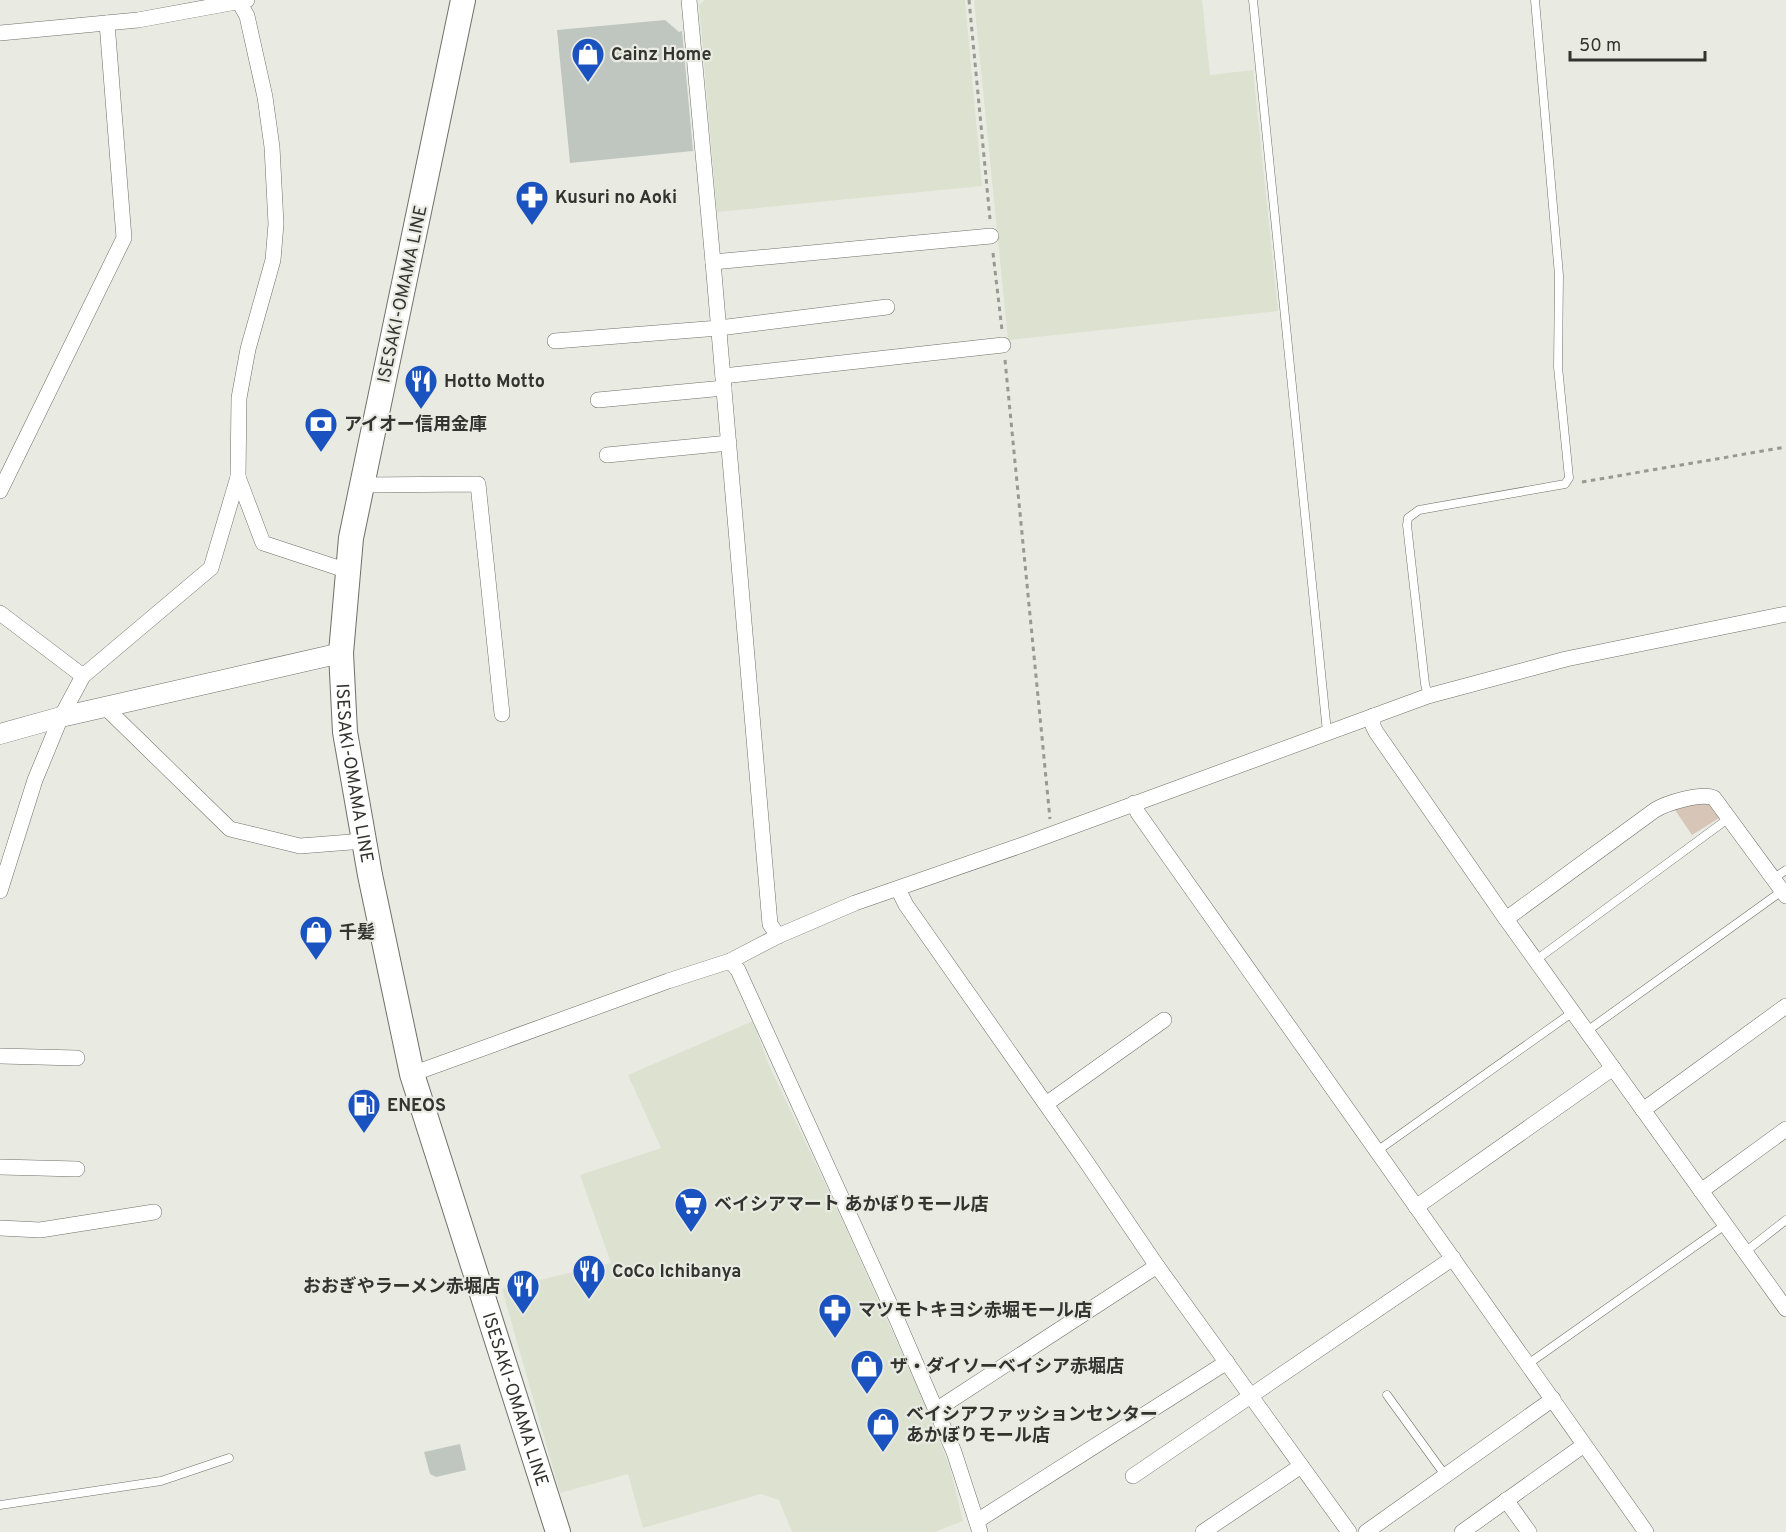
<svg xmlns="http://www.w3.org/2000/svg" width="1786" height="1532" font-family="Overpass,'Noto Sans JP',sans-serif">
  <rect width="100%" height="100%" fill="#e9ebe2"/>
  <g fill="#dde1d0">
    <polygon points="705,0 965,0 982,186 717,212 699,5"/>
    <polygon points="974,0 1202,0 1210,75 1253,70 1278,311 1008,340"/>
    <polygon points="753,1021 768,1063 839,1213 928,1411 950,1468 963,1521 934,1532 792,1532 779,1500 761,1494 643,1528 628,1474 560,1493 502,1289 611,1263 580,1175 661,1148 628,1075"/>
  </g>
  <polygon fill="#d7c5b7" points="1708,799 1719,810 1719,818 1692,835 1675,810"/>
  <g fill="#bfc6bf">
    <polygon points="665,20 679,32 682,31 693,151 570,163 557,30"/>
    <polygon points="460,1444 466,1470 436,1477 430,1474 424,1452"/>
  </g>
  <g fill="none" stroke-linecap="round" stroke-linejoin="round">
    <defs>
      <g id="service">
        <polyline points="1253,0 1327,732"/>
        <polyline points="1428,696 1425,684 1407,525 1408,518 1419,510 1565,484 1569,478 1558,367 1559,275 1535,0"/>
        <polyline points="1774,878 1786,870"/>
        <polyline points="1536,960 1729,818"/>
        <polyline points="1587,1031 1782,891"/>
        <polyline points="1377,1151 1573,1012"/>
        <polyline points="1745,1252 1786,1220"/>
        <polyline points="1528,1364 1725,1225"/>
        <polyline points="1387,1395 1445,1475"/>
        <polyline points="0,1505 161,1481 229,1458"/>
      </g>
      <g id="minor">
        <polyline points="689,0 713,262 770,924 778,936"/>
        <polyline points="0,33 138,20 247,0"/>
        <polyline points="713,262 991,236"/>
        <polyline points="555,341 719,328 887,307"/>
        <polyline points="723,376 1003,345"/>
        <polyline points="598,400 724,388"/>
        <polyline points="607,455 729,443"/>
        <polyline points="238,477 263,543 348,571"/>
        <polyline points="362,485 478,484 502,714"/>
        <polyline points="0,491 124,238 107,23"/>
        <polyline points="0,613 83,676"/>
        <polyline points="105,707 230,829 300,846 364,841"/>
        <polyline points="1373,716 1373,726 1376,732 1506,919 1786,1309"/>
        <polyline points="1134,803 1138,813 1646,1532"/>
        <polyline points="898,889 906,905 1085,1160 1157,1266 1349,1532"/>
        <polyline points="0,891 35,780 61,717 83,676 211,568 238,477 239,398 248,349 273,260 276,224 272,147 265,97 247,16 238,0"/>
        <path d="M 1506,919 L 1655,810 C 1667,803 1701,792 1714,798 L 1786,896"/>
        <polyline points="730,961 738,970 898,1322 954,1452 980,1532"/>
        <polyline points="0,1056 77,1058"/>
        <polyline points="412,1074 668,981 730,961 778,936 855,903 1025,844 1428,696 1566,659 1786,614"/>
        <polyline points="1046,1104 1164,1020"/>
        <polyline points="1643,1110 1786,1006"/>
        <polyline points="0,1167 77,1169"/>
        <polyline points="1701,1191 1786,1129"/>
        <polyline points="1416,1207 1613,1068"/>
        <polyline points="0,1228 40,1230 154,1212"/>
        <polyline points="936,1410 1157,1266"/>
        <polyline points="1133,1476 1453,1258"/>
        <polyline points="1506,1500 1529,1532"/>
        <polyline points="977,1521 1227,1362"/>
        <polyline points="1203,1532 1301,1466"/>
        <polyline points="1366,1532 1553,1399"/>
        <polyline points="1462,1532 1584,1445"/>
      </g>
      <polyline id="tertiary" points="0,734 61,717 341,653"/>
      <g id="primary">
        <path id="s1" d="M 463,0 L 351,538 L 341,653 L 345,732 L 370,875 L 412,1074 L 558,1532"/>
      </g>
    </defs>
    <use href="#service" stroke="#6f7169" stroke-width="9"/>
    <use href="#minor" stroke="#6f7169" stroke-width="16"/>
    <use href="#tertiary" stroke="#6f7169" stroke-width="21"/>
    <use href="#primary" stroke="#6f7169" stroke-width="26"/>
    <g stroke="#979992" stroke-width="3" stroke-dasharray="4.5 4.5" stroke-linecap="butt">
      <polyline points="969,0 990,219"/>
      <polyline points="993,253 1002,330"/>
      <polyline points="1005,360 1050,819"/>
      <polyline points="1582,482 1786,447"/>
    </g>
    <use href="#service" stroke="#fff" stroke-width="8"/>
    <use href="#minor" stroke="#fff" stroke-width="15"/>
    <use href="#tertiary" stroke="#fff" stroke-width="20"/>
    <use href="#primary" stroke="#fff" stroke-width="24"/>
  </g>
  <defs>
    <symbol id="shop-pin" viewBox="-11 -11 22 30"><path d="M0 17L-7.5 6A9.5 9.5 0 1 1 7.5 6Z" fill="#1a53bf" stroke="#e9ebe2"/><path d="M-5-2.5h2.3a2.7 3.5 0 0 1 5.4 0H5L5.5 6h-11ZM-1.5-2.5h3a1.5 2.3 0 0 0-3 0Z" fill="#fff"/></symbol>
    <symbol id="pharmacy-pin" viewBox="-11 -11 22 30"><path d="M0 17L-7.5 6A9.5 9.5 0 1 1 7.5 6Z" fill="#1a53bf" stroke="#e9ebe2"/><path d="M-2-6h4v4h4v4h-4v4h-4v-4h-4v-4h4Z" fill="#fff"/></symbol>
    <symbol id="restaurant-pin" viewBox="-11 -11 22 30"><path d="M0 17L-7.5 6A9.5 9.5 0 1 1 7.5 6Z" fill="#1a53bf" stroke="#e9ebe2"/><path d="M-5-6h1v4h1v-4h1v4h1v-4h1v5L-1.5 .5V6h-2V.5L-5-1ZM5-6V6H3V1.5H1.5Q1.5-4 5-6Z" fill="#fff"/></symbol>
    <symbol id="bank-pin" viewBox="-11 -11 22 30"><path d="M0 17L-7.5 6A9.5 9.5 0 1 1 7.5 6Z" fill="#1a53bf" stroke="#e9ebe2"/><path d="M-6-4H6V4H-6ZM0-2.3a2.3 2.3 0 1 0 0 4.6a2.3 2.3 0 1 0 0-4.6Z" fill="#fff"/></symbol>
    <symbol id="fuel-pin" viewBox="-11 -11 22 30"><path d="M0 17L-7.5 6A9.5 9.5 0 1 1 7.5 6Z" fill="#1a53bf" stroke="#e9ebe2"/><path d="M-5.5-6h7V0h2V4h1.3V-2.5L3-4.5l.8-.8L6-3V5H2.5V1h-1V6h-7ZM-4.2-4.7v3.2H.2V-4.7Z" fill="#fff"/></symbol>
    <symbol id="supermarket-pin" viewBox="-11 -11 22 30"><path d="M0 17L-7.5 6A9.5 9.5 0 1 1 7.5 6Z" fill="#1a53bf" stroke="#e9ebe2"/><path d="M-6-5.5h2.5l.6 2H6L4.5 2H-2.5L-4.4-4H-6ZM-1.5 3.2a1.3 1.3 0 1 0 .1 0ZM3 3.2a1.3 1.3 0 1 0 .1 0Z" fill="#fff"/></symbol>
  </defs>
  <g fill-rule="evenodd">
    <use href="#shop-pin" x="569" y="35" width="38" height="52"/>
    <use href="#pharmacy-pin" x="513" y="178" width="38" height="52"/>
    <use href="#restaurant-pin" x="402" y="362" width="38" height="52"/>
    <use href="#bank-pin" x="302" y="405" width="38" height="52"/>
    <use href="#shop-pin" x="297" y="913" width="38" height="52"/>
    <use href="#fuel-pin" x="345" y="1086" width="38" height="52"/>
    <use href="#supermarket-pin" x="672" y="1185" width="38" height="52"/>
    <use href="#restaurant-pin" x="570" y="1252" width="38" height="52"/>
    <use href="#restaurant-pin" x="504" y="1267" width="38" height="52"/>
    <use href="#pharmacy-pin" x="816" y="1291" width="38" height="52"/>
    <use href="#shop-pin" x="848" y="1347" width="38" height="52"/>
    <use href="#shop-pin" x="864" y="1405" width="38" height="52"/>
  </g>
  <g text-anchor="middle" stroke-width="4.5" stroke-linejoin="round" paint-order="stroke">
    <g font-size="18" font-weight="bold" fill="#333430" stroke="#e9ebe2" text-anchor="start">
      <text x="611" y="60">Cainz Home</text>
      <text x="555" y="203">Kusuri no Aoki</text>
      <text x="444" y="387">Hotto Motto</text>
      <text x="344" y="430">アイオー信用金庫</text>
      <text x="339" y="938">千髪</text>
      <text x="387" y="1111">ENEOS</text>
      <text x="714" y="1210">ベイシアマート あかぼりモール店</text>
      <text x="612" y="1277">CoCo Ichibanya</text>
      <text x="500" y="1292" text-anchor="end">おおぎやラーメン赤堀店</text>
      <text x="858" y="1316">マツモトキヨシ赤堀モール店</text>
      <text x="890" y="1372">ザ・ダイソーベイシア赤堀店</text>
      <text x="906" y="1420">ベイシアファッションセンター<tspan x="906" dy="21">あかぼりモール店</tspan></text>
    </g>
    <g font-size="18" fill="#333430" stroke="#e9ebe2">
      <text transform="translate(402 294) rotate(-78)" y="6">ISESAKI-OMAMA LINE</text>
      <text dy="6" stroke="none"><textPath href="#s1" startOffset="786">ISESAKI-OMAMA LINE</textPath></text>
      <text dy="6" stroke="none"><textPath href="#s1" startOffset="1434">ISESAKI-OMAMA LINE</textPath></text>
    </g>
  </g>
  <path d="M1570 51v9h135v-9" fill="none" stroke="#333430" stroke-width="3"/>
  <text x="1579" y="51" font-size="18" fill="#333430" stroke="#e9ebe2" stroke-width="4.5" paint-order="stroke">50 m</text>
</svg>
